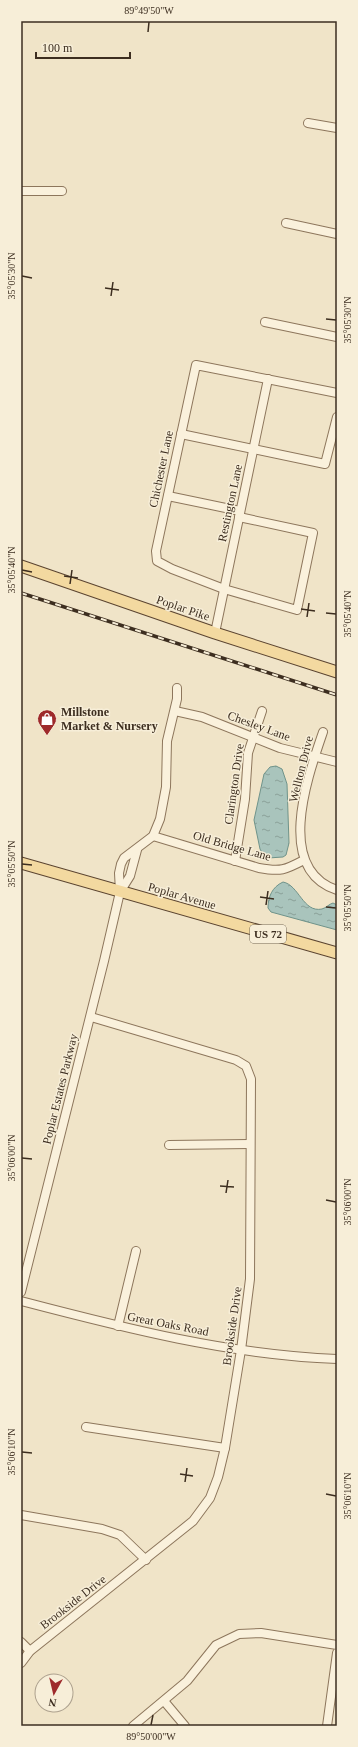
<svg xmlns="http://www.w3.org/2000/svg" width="358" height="1747" font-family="Georgia,serif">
  <defs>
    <pattern id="water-ripples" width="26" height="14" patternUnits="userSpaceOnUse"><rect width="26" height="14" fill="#a9c4bc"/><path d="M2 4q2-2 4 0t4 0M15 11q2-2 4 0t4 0" fill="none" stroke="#8ba098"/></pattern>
  </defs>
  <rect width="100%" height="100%" fill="#f0e4c8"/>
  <g fill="url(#water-ripples)" stroke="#6f938a">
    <polygon points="276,766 282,769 287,784 289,843 286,855 283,857 268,858 264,856 260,849 254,820 264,774 270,767"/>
    <path d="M 283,882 C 299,885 303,913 322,909 C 326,908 329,904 333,903 L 337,905 L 337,930 L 271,912 L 268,908 C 268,897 272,887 283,882 Z"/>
  </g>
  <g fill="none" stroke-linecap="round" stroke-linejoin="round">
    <defs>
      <g id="minor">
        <polyline points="308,123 337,128"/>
        <polyline points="21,191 62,191"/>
        <polyline points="286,223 337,234"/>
        <polyline points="265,322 337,337"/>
        <polyline points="181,434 325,464 337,417"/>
        <polyline points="168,496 240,511"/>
        <polyline points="239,517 313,533 297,610 224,589 172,569 157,561 156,551 196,365 337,393"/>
        <polyline points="215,633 268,379"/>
        <polyline points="175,711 202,717 280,748 337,762"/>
        <path d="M 323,732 C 308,776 274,869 337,890"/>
        <path d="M 153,836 L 259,868 C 281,872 285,870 304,860"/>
        <polyline points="235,861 245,799 248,753 262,711"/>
        <polyline points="120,892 130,876 137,850"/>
        <polyline points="169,1145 250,1144"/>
        <polyline points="21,1292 104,961 120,892 119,873 121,864 124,858 153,836 160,819 166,787 167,741 177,699 177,688"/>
        <path d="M 21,1301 C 124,1328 230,1355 337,1359"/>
        <polyline points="118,1326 136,1251"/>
        <polyline points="86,1427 225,1448"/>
        <polyline points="21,1515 102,1529 120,1535 146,1560"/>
        <polyline points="21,1642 30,1651"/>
        <polyline points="21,1663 30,1651 193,1521 210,1498 218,1477 225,1448 241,1350 250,1279 251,1079 246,1066 236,1060 91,1017"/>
        <polyline points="164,1701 185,1726"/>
        <polyline points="133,1726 187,1681 216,1645 239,1634 261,1633 337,1645"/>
        <polyline points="327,1726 337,1653"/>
      </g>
      <g id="major">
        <polyline points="21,566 215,633 337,672"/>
        <polyline points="21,863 337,953"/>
      </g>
    </defs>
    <use href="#minor" stroke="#8d765c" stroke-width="10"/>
    <use href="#major" stroke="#5b4430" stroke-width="13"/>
    <use href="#minor" stroke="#faf1dc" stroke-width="8"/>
    <use href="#major" stroke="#f3d9a0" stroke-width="11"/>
    <defs>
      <polyline id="rail" points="21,593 337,695"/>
    </defs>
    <use href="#rail" stroke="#3d2e20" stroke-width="3.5"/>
    <use href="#rail" stroke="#f7eed8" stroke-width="2" stroke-dasharray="6" stroke-linecap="butt"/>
  </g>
  <path fill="none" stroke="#3d2e20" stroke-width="1.5" d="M 148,32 L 149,22M 22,276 L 32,278M 105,288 L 119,290M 111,296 L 113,282M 326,319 L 336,320M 22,570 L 32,572M 64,576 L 78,578M 70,584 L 72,570M 301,609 L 315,611M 326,613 L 336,614M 307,617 L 309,603M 22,864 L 32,865M 260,897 L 274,899M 266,905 L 268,891M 326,907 L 336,908M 22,1158 L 32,1159M 220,1186 L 234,1187M 226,1193 L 228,1180M 326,1200 L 336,1202M 22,1452 L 32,1453M 180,1474 L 193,1476M 185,1482 L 187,1468M 326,1494 L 336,1496M 151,1725 L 153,1715"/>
  <defs>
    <symbol id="shop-pin" viewBox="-11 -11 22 30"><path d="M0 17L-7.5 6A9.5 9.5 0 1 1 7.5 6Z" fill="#9e2a2b" stroke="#f7eed8"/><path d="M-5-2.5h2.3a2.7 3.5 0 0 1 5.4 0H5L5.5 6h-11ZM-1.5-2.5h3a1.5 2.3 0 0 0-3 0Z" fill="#fff"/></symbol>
  </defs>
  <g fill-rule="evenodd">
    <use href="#shop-pin" x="36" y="708" width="22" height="30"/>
  </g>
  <g text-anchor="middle" stroke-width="3" stroke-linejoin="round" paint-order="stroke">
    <rect fill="#f7eed8" stroke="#756857" stroke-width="1" x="250" y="925" width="36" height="18" rx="3"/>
    <g font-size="11" font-weight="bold" fill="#3d2e20">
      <text x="268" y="938">US 72</text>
    </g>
    <g font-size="12" fill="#3d2e20" stroke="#f7eed8">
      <text transform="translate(161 469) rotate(-78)" y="4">Chichester Lane</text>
      <text transform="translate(230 503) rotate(-78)" y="4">Restington Lane</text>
      <text transform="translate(183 608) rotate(19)" y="4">Poplar Pike</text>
      <text transform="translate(259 726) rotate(20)" y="4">Chesley Lane</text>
      <text transform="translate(301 769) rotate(-76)" y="4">Wellton Drive</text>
      <text transform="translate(234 784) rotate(-82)" y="4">Clarington Drive</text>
      <text transform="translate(232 846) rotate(16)" y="4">Old Bridge Lane</text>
      <text transform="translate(182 896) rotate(16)" y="4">Poplar Avenue</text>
      <text transform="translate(60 1089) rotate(-76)" y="4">Poplar Estates Parkway</text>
      <text transform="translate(168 1324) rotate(11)" y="4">Great Oaks Road</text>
      <text transform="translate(232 1326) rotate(-82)" y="4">Brookside Drive</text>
      <text transform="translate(73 1602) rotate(-38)" y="4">Brookside Drive</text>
    </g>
    <g font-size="12" font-weight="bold" fill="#3d2e20" stroke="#f7eed8" text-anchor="start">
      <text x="61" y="716">Millstone<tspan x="61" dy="14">Market &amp; Nursery</tspan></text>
    </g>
  </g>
  <rect width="358" height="1747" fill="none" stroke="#f7eed8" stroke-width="44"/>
  <g transform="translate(54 1693) rotate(188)"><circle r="19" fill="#f7eed8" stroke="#ada18e"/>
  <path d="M0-3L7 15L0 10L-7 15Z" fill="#9e2a2b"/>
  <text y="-6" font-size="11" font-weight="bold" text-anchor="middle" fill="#3d2e20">N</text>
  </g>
  <path d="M36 52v6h94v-6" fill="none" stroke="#3d2e20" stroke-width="2"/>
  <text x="42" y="52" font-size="12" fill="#3d2e20" stroke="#f7eed8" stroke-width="3" paint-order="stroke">100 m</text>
  <rect x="22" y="22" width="314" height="1703" fill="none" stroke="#3d2e20" stroke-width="1.5"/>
  <g font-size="10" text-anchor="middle" fill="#3d2e20">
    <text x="149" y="14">89°49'50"W</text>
    <text transform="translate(11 276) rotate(-90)" y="4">35°05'30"N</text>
    <text transform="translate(347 320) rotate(-90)" y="4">35°05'30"N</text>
    <text transform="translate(11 570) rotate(-90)" y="4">35°05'40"N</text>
    <text transform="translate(347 614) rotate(-90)" y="4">35°05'40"N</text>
    <text transform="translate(11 864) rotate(-90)" y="4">35°05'50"N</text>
    <text transform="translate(347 908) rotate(-90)" y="4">35°05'50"N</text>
    <text transform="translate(11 1158) rotate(-90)" y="4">35°06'00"N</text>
    <text transform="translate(347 1202) rotate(-90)" y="4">35°06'00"N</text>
    <text transform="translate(11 1452) rotate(-90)" y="4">35°06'10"N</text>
    <text transform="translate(347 1496) rotate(-90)" y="4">35°06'10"N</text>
    <text x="151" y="1740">89°50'00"W</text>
  </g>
</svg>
